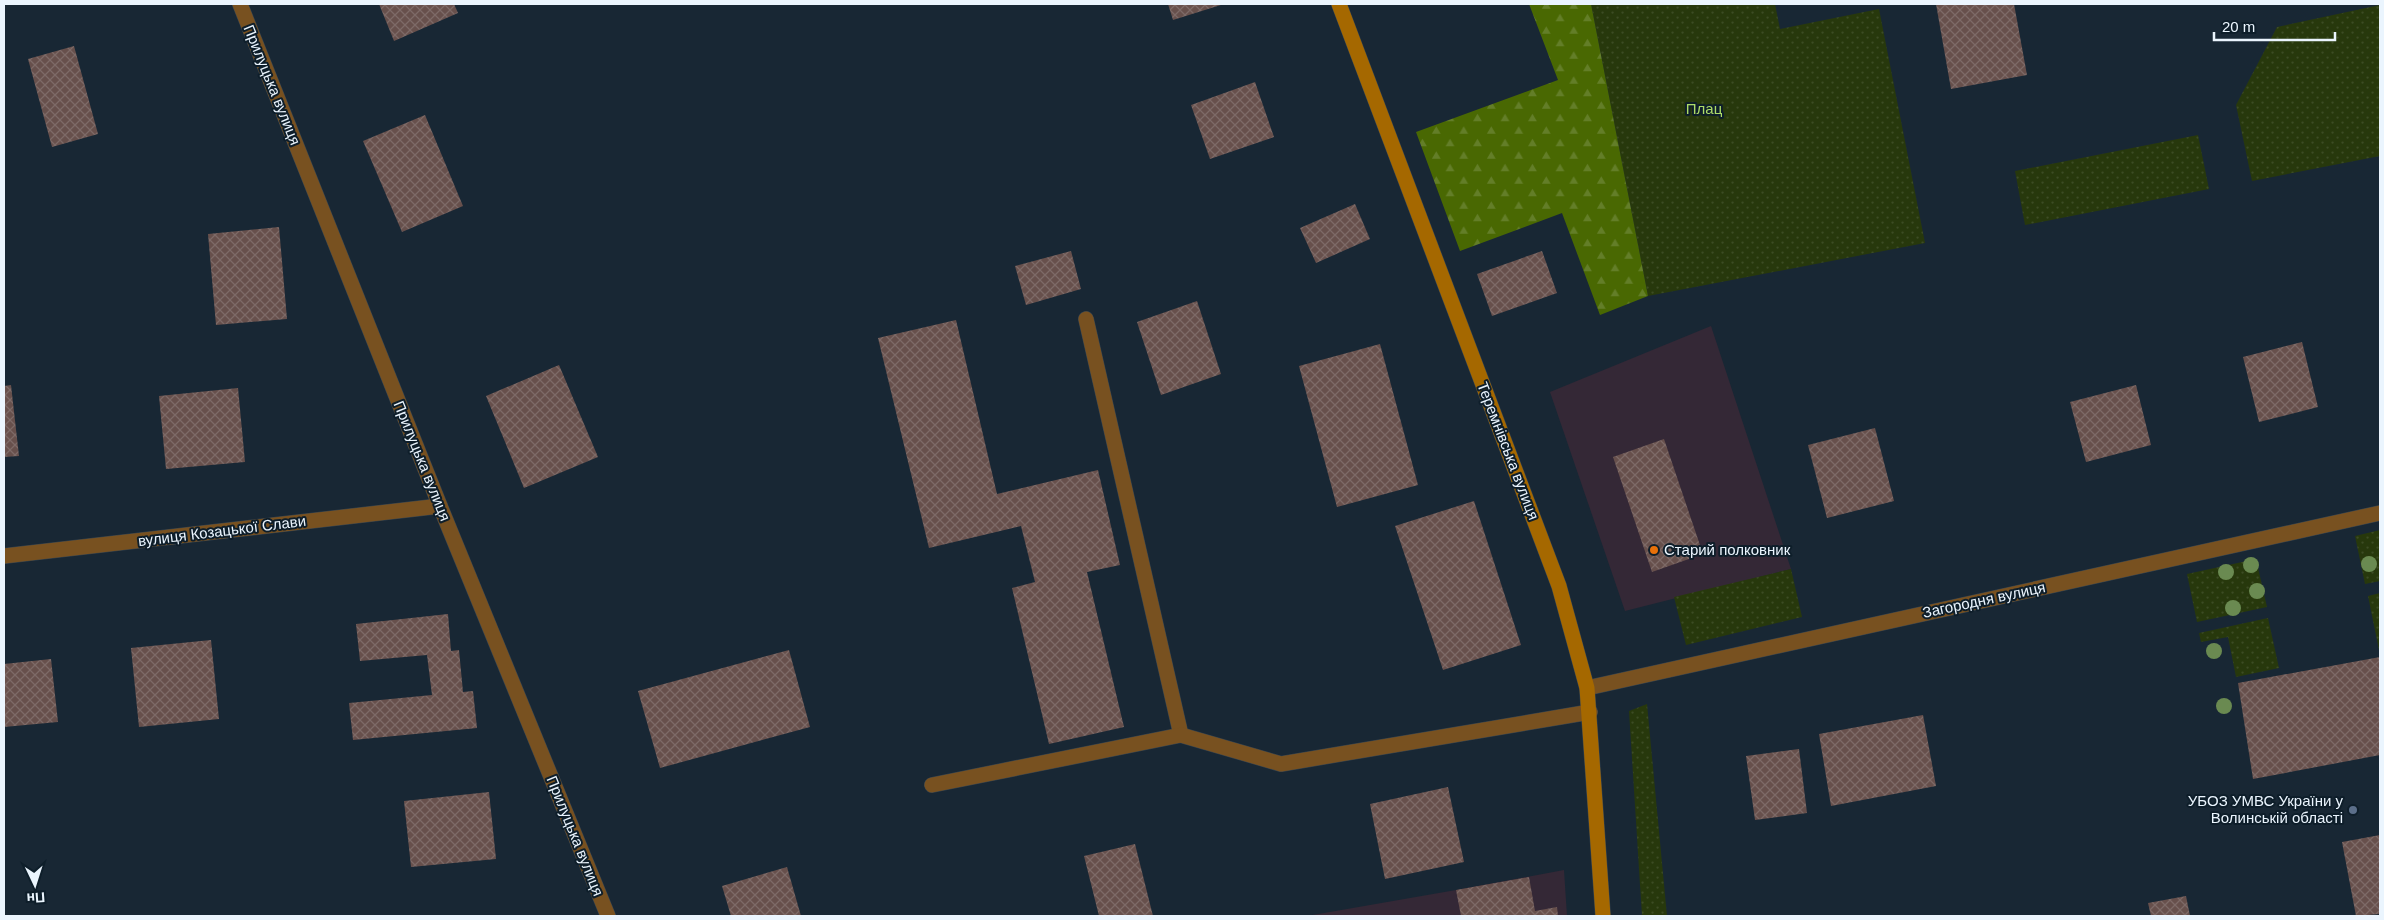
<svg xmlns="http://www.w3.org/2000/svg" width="2384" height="920" font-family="Arial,sans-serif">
  <defs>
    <pattern id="grass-dots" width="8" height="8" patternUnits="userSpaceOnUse" patternTransform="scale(1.25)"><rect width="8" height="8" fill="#27380c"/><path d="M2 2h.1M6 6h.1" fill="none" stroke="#3c4c24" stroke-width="1.8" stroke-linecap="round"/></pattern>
    <pattern id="forest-firs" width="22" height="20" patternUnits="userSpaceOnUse" patternTransform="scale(1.25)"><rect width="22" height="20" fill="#496802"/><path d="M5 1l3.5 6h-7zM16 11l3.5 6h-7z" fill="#637e28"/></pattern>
    <pattern id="building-cross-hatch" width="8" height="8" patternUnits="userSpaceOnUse" patternTransform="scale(1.25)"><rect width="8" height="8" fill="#67504c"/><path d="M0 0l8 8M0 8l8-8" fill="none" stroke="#7d6a67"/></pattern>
  </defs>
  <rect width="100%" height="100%" fill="#182734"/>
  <g fill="#342836">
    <polygon points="1711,326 1791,569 1625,611 1550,392"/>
    <polygon points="1564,870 1567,916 1307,916 1456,890"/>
  </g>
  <g fill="url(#grass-dots)">
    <polygon points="1591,4 1775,4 1780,29 1879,9 1925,243 1648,296"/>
    <polygon points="2380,5 2380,156 2252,181 2236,105 2277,27"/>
    <polygon points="2198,135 2209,189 2025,225 2015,171"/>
    <polygon points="2380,530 2380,581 2365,584 2355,536"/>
    <polygon points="2256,559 2267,607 2197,622 2187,574"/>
    <polygon points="1791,569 1802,617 1686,645 1674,597"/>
    <polygon points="2380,593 2380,650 2379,650 2368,596"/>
    <polygon points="2268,618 2279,668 2236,677 2228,637 2201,642 2199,633"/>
    <polygon points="1647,704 1667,916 1642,916 1629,711"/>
  </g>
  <polygon fill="url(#forest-firs)" points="1529,4 1591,4 1648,296 1600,315 1562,213 1460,251 1416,132 1558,80"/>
  <g fill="url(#building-cross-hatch)">
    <polygon points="379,4 454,4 458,13 394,41"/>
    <polygon points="1168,4 1224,4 1173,20"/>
    <polygon points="1936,4 2014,4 2027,75 1951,89"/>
    <polygon points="74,46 98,134 52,147 28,59"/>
    <polygon points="1255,82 1274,137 1210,159 1191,105"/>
    <polygon points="425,115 463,206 402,232 363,141"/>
    <polygon points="1355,204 1370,239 1316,263 1300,228"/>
    <polygon points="279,227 287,319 216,325 208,234"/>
    <polygon points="1071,251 1081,289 1026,305 1015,266"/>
    <polygon points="1542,251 1557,293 1492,316 1477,274"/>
    <polygon points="1197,301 1221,374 1161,395 1137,322"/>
    <polygon points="956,320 997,494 1098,470 1120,565 1087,572 1124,727 1049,744 1012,588 1035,582 1021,526 929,548 878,338"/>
    <polygon points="2302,342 2318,407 2259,422 2243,357"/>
    <polygon points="1380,344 1418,485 1337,507 1299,366"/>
    <polygon points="559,365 598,457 524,488 486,396"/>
    <polygon points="11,385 19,456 4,457 4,386"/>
    <polygon points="2136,385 2151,445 2086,462 2070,402"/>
    <polygon points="238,388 245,462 166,469 159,396"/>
    <polygon points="1875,428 1894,501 1827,518 1808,445"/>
    <polygon points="1664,439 1703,554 1652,572 1613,457"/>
    <polygon points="1474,501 1521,645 1443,670 1395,526"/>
    <polygon points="448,614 451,651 459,650 463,692 473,691 477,728 353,740 349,703 432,695 427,655 360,661 356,624"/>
    <polygon points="211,640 219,719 139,727 131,648"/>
    <polygon points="789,650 810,727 660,768 638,691"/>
    <polygon points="2380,657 2380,755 2253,779 2238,683"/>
    <polygon points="51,659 58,722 4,727 4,664"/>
    <polygon points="1923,715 1936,786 1831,806 1819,734"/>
    <polygon points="1799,749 1807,813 1755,820 1746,756"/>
    <polygon points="1448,787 1464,862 1385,879 1370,804"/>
    <polygon points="489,792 496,859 411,867 404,801"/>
    <polygon points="2380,835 2380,914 2356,916 2342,842"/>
    <polygon points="1135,844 1153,916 1099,916 1084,856"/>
    <polygon points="787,867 801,916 731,916 722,886"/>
    <polygon points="1529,877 1535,911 1557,907 1558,916 1461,916 1456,890"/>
    <polygon points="2186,896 2190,916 2151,916 2148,903"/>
  </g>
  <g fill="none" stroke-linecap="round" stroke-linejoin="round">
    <defs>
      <g id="lane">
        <polyline points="1086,319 1181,735"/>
        <polyline points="932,785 1181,735 1281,764 1590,712"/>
      </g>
      <g id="street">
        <polyline points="240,4 440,506 608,916"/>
        <polyline points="4,556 440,506"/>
        <polyline points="1587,688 2380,513"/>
      </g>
      <polyline id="secondary" points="1339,4 1559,586 1587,688 1603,916"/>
    </defs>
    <use href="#lane" stroke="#364450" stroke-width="16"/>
    <use href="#street" stroke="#364450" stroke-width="16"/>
    <use href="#secondary" stroke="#364450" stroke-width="16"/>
    <use href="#lane" stroke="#785120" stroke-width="15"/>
    <use href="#street" stroke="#785120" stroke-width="15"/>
    <use href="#secondary" stroke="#a56800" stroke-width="15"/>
  </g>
  <g fill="#6a8a51">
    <circle cx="2369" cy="564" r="8"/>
    <circle cx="2251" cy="565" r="8"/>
    <circle cx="2226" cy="572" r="8"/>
    <circle cx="2257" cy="591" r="8"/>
    <circle cx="2233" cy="608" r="8"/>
    <circle cx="2214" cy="651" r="8"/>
    <circle cx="2224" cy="706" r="8"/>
  </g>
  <circle fill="#e8710a" stroke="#0e1e2a" stroke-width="2" cx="1654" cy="550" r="5"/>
  <circle fill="#5c6f8a" stroke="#0e1e2a" stroke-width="2" cx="2353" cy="810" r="5"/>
  <g text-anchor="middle" stroke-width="4" stroke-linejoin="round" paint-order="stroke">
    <g font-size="15" fill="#ebf5fe" stroke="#0e1e2a">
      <text transform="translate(272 85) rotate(68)" y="5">Прилуцька вулиця</text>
      <text transform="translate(1508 451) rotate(69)" y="5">Теремнівська вулиця</text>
      <text transform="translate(422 461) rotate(68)" y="5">Прилуцька вулиця</text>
      <text transform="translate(222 531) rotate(-7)" y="5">вулиця Козацької Слави</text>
      <text transform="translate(1984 600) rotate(-12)" y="5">Загородня вулиця</text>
      <text transform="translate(575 836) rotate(68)" y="5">Прилуцька вулиця</text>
    </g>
    <g font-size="15" fill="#addb68" stroke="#0e1e2a">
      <text x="1704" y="114">Плац</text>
    </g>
    <g font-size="15" fill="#ebf5fe" stroke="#0e1e2a" text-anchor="start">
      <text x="1664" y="555">Старий полковник</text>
      <text x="2343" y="806" text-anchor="end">УБОЗ УМВС України у<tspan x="2343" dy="17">Волинськiй області</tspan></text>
    </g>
  </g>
  <rect width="2384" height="920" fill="none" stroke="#ebf5fe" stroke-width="10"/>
  <g transform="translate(35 885) rotate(176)" stroke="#0e1e2a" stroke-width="4" paint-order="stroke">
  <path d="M0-4L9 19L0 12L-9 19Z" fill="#ebf5fe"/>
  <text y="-8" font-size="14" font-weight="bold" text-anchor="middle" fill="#ebf5fe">Пн</text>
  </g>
  <path d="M2214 32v8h121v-8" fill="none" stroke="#ebf5fe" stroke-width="2.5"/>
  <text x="2222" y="32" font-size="15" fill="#ebf5fe" stroke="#0e1e2a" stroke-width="4" paint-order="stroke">20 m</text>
</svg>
